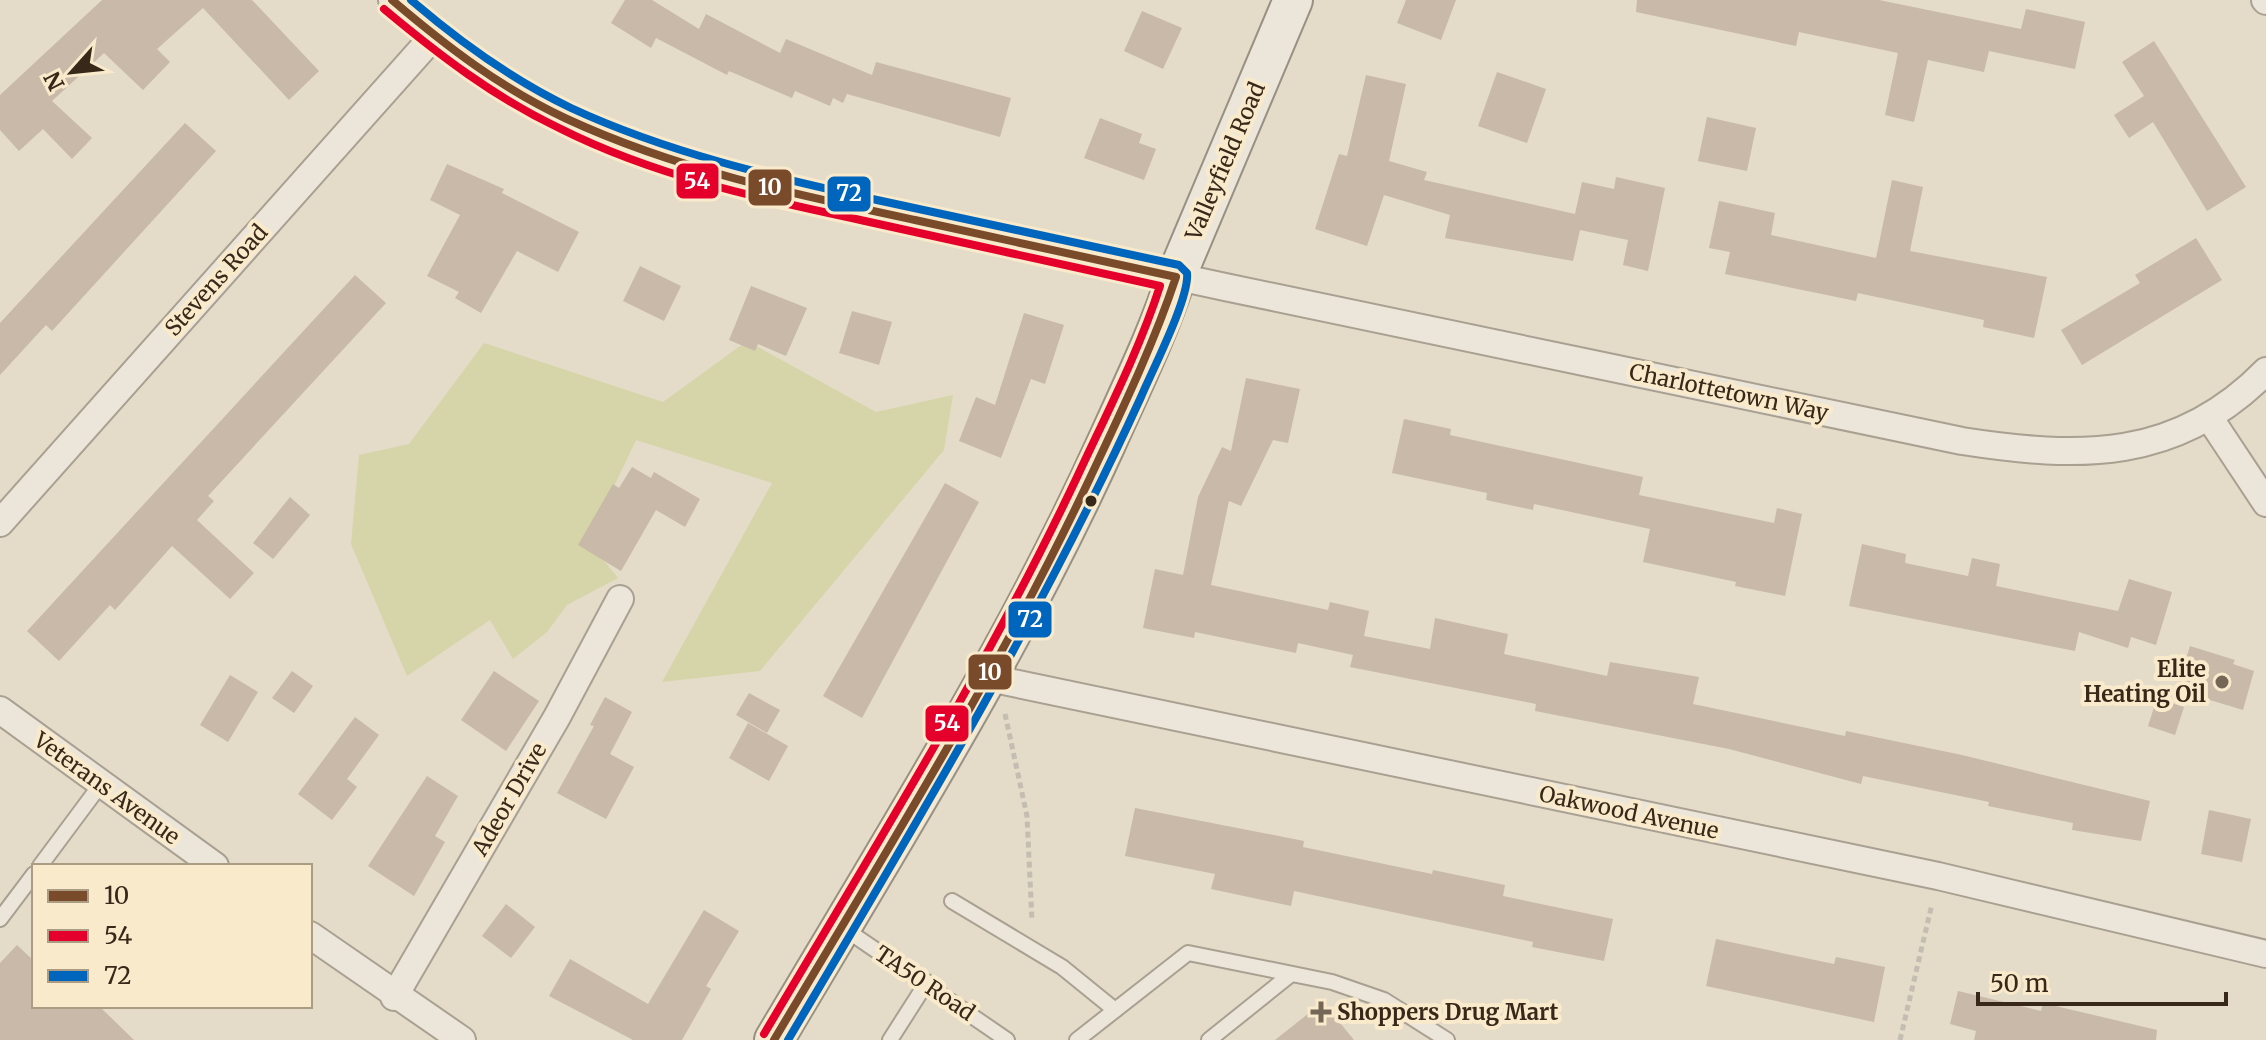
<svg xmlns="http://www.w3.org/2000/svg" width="2266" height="1040" font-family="Merriweather,serif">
  <rect width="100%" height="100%" fill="#e4dcc8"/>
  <polygon fill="#d5d5a9" points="747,341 876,412 953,395 944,450 760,671 662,682 772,483 636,440 588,541 618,578 567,605 547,632 513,659 490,620 407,676 351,544 359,455 409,444 484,343 663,402"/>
  <g fill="#c8b9a8">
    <polygon points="102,0 252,0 319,71 289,100 203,8 157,49 170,62 143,90 104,53 52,101 92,138 72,159 43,129 19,151 0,130 0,95"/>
    <polygon points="625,0 652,0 699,29 706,14 780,53 786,39 872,75 876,62 1011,98 1000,137 847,94 843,103 833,98 830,106 795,91 792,98 729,71 727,75 656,38 651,48 611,23"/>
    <polygon points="1406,0 1456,0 1441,40 1397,23"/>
    <polygon points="1637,0 1879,0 2021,29 2026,9 2085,22 2075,69 1989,51 1984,72 1928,60 1914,122 1885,115 1898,53 1799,32 1796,46 1636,12"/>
    <polygon points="1142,11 1182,28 1163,69 1124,51"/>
    <polygon points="2154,41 2246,187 2207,211 2153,122 2129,138 2114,115 2144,96 2122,62"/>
    <polygon points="1497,72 1546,89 1527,143 1478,126"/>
    <polygon points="1366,75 1406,84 1389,161 1427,172 1424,180 1575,214 1582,182 1614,189 1616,177 1665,188 1648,271 1623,265 1628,240 1580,230 1573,261 1445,238 1450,215 1384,195 1367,246 1315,229 1339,154 1347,156"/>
    <polygon points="1707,117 1756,128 1747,171 1698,161"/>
    <polygon points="1100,118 1142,134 1139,143 1156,149 1144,180 1084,158"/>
    <polygon points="185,123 216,151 52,331 46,325 0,375 0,323"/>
    <polygon points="447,164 504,189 502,193 579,232 558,272 517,251 481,313 455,298 459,292 427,276 460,215 430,200"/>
    <polygon points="1892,180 1923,187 1910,251 2047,277 2034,338 1983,327 1984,320 1858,293 1856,301 1725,274 1730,252 1709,248 1719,201 1775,213 1771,235 1876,258"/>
    <polygon points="2196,238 2222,280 2082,365 2061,330 2140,283 2135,275"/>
    <polygon points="640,266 681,286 664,321 623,301"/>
    <polygon points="355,275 386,303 208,496 214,501 197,520 254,573 230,599 172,546 115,610 110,605 59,661 27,631"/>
    <polygon points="751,286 807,308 786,356 758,344 755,351 729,340"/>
    <polygon points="852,311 892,322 879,365 839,353"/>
    <polygon points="1024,313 1064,325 1045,384 1031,379 1001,458 959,441 976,397 995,405"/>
    <polygon points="1246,378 1300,389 1288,443 1273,440 1241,506 1229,501 1211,585 1328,610 1330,602 1369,611 1364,636 1430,649 1435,618 1508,634 1504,654 1607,676 1610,662 1699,677 1693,704 1845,736 1846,731 1962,755 2150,801 2141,841 2072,830 2073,823 1988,806 1989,802 1863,776 1861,784 1729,749 1535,711 1536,704 1350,667 1353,655 1298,643 1296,653 1195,632 1194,638 1143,628 1155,569 1183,575 1198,497 1222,447 1231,451"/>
    <polygon points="1404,419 1451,429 1450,435 1643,477 1639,495 1774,523 1777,508 1802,514 1785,596 1735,586 1736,582 1643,562 1650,529 1534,504 1533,510 1486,500 1487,493 1392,473"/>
    <polygon points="632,467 651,478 654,472 700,499 685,527 656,510 621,571 578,545 613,484 619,488"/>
    <polygon points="945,483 979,502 862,718 823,696"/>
    <polygon points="290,497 310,515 273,559 253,543"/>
    <polygon points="1862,544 1906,554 1905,563 1968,576 1972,558 2000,564 1996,586 2118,611 2129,579 2172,592 2156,645 2131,637 2128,648 2079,632 2075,651 1849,606"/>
    <polygon points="2190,646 2235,660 2233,664 2254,671 2243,710 2177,690"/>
    <polygon points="292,671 313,686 294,713 272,698"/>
    <polygon points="494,671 539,701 506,751 461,720"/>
    <polygon points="230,675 258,692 228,742 200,725"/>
    <polygon points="749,693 780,710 767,733 736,715"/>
    <polygon points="605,697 632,712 610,754 634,767 606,819 557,793 594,726 590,725"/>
    <polygon points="2157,698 2184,707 2175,735 2148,726"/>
    <polygon points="355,717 379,735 347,779 357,787 332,820 298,794"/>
    <polygon points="748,723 788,746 769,781 729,758"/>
    <polygon points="427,776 458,796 435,836 445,842 414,896 368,866"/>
    <polygon points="1135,808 1304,841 1303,847 1432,874 1433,870 1505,885 1503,896 1613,919 1604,961 1532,947 1533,942 1294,891 1291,906 1211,889 1215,874 1125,856"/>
    <polygon points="2209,810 2251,819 2242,862 2201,854"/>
    <polygon points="506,904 535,927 511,958 482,936"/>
    <polygon points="704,910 739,931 706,986 711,989 682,1040 633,1040 549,996 570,959 648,1004"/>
    <polygon points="1716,939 1834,964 1836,957 1885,967 1874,1022 1706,986"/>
    <polygon points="17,945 34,961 34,1006 99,1006 134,1040 0,1040 0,963"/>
    <polygon points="1958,991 2041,1011 2043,1003 2157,1030 2156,1040 1974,1040 1976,1031 1950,1024"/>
    <polygon points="1323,1002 1354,1040 1275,1040"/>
  </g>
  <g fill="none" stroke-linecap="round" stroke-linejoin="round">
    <defs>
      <g id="lane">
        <polyline points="40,866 101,784"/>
        <polyline points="952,901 1062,967 1115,1010"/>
        <polyline points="0,919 34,874"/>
        <polyline points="842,927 1007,1040"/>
        <polyline points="890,1040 927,982"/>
        <polyline points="1077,1040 1188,953 1332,982 1384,1000 1447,1040"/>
        <polyline points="1209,1040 1290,975"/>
      </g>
      <g id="street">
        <path d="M 392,0 C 547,143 710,175 909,219 C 1015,242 1120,265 1225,287 C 1471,338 1716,390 1962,441 C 2079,459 2177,462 2266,371"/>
        <polyline points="2265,0 2266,1"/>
        <polyline points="2209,417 2266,503"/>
        <polyline points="0,523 432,38"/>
        <polyline points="989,678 1938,876 2266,954"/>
        <polyline points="0,710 215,866"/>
        <polyline points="310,935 462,1040"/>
        <polyline points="394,997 557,717 620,599"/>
      </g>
      <path id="secondary" d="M 774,1040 C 890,844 1012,651 1106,444 C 1131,388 1158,334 1176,277 L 1293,0"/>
    </defs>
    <use href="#lane" stroke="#a9a092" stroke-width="18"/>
    <use href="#street" stroke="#a9a092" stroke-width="30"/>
    <use href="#secondary" stroke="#989082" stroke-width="42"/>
    <g stroke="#c4bdb1" stroke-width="5" stroke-dasharray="6 4" stroke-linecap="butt">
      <polyline points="1005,714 1027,816 1032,921"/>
      <polyline points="1900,1040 1932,904"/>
    </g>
    <use href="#lane" stroke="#ece6da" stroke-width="14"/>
    <use href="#street" stroke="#ece6da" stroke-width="26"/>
    <use href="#secondary" stroke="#ece6da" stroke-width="38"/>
    <defs>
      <path id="bus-1" d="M 392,0 C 446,46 502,89 567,119 C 677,170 797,195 915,220 C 1002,239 1089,258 1176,277 C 1153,346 1121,412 1090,478 C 998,673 884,855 774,1040"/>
      <path id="bus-2" d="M 384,9 C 439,55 494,97 559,128 C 654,176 761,199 865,221 C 963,243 1062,264 1160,286 C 1139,351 1107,413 1078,475 C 987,668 873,850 764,1034"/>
      <path id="bus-3" d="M 411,0 C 460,42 512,80 571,108 C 668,153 773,177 877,200 C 978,222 1078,243 1179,265 L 1187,273 C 1190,297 1152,371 1141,397 C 1039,620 913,829 788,1040"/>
    </defs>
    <use href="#bus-1" stroke="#f8eacb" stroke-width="14"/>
    <use href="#bus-2" stroke="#f8eacb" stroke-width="14"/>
    <use href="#bus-3" stroke="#f8eacb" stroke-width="14"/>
    <use href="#bus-1" stroke="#7a4b2a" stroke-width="8"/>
    <use href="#bus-2" stroke="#e4002b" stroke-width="8"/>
    <use href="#bus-3" stroke="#0065bd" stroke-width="8"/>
  </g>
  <circle fill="#37281a" stroke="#f8eacb" stroke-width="3" cx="1091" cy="501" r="7"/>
  <g fill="#746757" stroke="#f8eacb" stroke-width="3">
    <circle cx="2222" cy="682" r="8"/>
    <path d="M1317 1000h8v8h8v8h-8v8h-8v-8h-8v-8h8z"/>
  </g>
  <g text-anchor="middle" stroke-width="8" stroke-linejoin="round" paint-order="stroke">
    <g font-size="22" fill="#37281a" stroke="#f8eacb">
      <text transform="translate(1225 161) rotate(-67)" y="8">Valleyfield Road</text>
      <text transform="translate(216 280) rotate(-48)" y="8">Stevens Road</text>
      <text transform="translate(1729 392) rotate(12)" y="8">Charlottetown Way</text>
      <text transform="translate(107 788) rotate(36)" y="8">Veterans Avenue</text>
      <text transform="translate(509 799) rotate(-60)" y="8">Adeor Drive</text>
      <text transform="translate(1629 812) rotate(12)" y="8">Oakwood Avenue</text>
      <text transform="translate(925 983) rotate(34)" y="8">TA50 Road</text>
    </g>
    <g font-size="22" font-weight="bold" fill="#37281a" stroke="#f8eacb" text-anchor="end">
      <text x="2206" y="677">Elite<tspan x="2206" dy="25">Heating Oil</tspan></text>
      <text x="1337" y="1020" text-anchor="start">Shoppers Drug Mart</text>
    </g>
  </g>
  <g stroke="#f8eacb" stroke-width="3">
    <rect x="675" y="162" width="45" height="38" rx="8" fill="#e4002b"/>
    <rect x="747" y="168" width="46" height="39" rx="8" fill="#7a4b2a"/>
    <rect x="826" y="175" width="46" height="38" rx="8" fill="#0065bd"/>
    <rect x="1007" y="600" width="46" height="39" rx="8" fill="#0065bd"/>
    <rect x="967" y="653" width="46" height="38" rx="8" fill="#7a4b2a"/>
    <rect x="924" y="704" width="46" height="39" rx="8" fill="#e4002b"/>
  </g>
  <g font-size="22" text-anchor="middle" font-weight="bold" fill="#fff">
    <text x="697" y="189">54</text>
    <text x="770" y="195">10</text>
    <text x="849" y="201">72</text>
    <text x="1030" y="627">72</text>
    <text x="990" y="680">10</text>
    <text x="947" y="731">54</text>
  </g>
  <rect x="32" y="864" width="280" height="144" fill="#f8eacb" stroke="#ab9c84" stroke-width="2"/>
  <rect x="48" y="890" width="40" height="12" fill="#7a4b2a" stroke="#ab9c84" stroke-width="2"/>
  <text x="104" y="904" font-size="24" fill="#37281a">10</text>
  <rect x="48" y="930" width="40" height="12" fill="#e4002b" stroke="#ab9c84" stroke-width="2"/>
  <text x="104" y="944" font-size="24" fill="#37281a">54</text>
  <rect x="48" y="970" width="40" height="12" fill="#0065bd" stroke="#ab9c84" stroke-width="2"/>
  <text x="104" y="984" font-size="24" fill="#37281a">72</text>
  <g transform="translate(72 72) rotate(243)" stroke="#f8eacb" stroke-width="6" paint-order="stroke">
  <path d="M0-6L14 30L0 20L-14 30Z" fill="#37281a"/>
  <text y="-12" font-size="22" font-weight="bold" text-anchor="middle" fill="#37281a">N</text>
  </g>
  <path d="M1978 992v12h248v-12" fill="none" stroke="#37281a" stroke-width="4"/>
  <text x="1990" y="992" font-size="24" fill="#37281a" stroke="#f8eacb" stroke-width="6" paint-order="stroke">50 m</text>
</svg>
